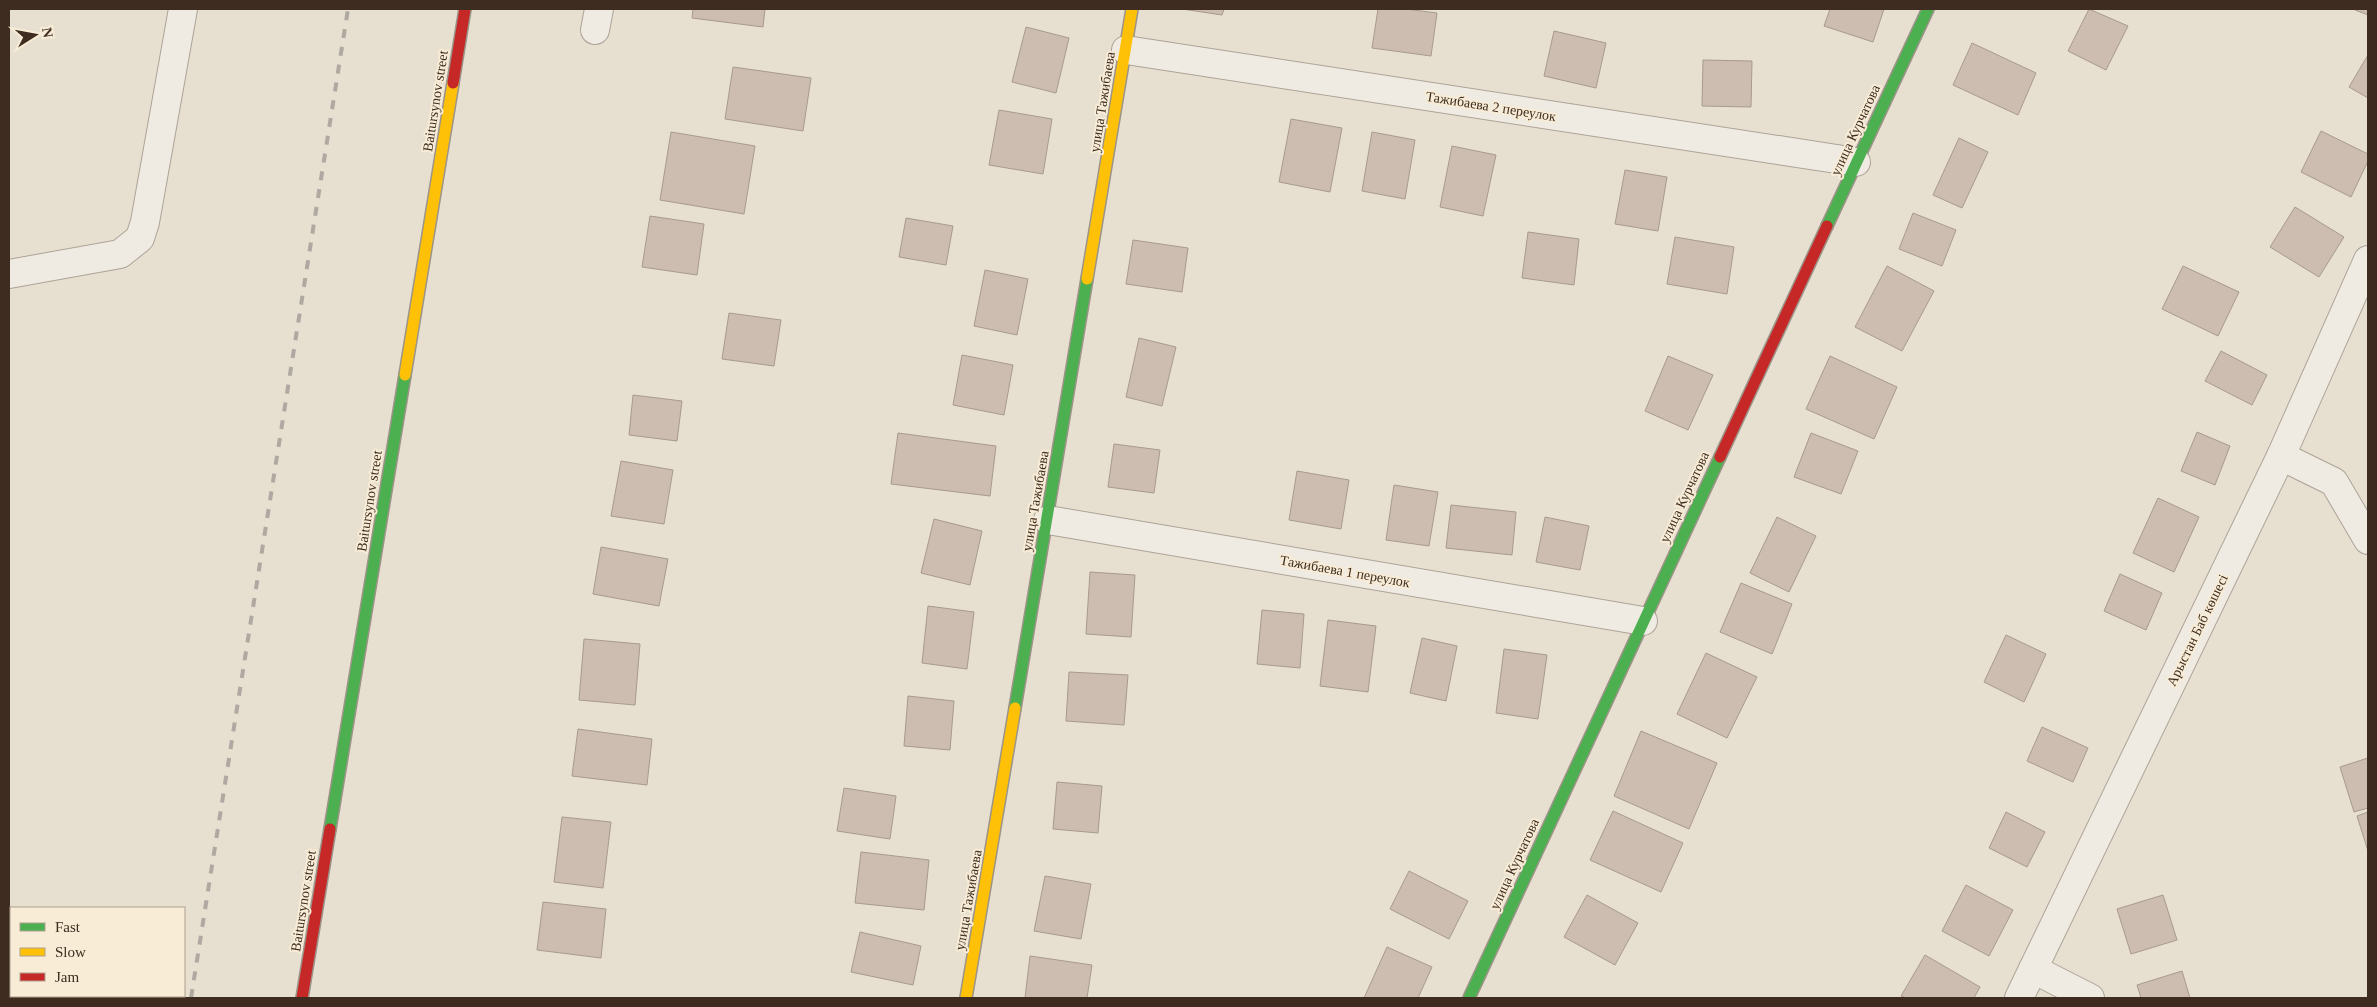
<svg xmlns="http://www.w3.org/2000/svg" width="2377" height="1007" font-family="'Times New Roman',serif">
  <rect width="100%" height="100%" fill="#e7dfd0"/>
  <g fill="#ccbdb0" stroke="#a89a8e">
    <polygon points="693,9 765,9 763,27 692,18"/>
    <polygon points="1182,9 1224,9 1222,15"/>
    <polygon points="1378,9 1406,9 1437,13 1431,56 1372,48"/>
    <polygon points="1830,9 1884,9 1873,42 1824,26"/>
    <polygon points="2089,9 2128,26 2106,70 2068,51"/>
    <polygon points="2355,9 2368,9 2368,15 2355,10"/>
    <polygon points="1026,27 1069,38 1056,93 1012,82"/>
    <polygon points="1554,31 1606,43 1596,88 1544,76"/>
    <polygon points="1972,43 2036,73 2018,115 1953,85"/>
    <polygon points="2368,55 2368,98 2349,87"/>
    <polygon points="1703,60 1752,61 1751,107 1702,106"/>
    <polygon points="733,67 811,78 803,131 725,119"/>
    <polygon points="999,110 1052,119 1043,174 989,165"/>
    <polygon points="1291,119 1342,128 1330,192 1279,182"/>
    <polygon points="2321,131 2368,154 2368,161 2351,197 2301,172"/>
    <polygon points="671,132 755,146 744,214 660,200"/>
    <polygon points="1372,132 1415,140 1405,199 1362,191"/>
    <polygon points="1959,138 1988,152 1962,208 1933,195"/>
    <polygon points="1452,146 1496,155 1483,216 1440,207"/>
    <polygon points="1625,170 1667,177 1658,231 1615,224"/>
    <polygon points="2295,207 2344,237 2319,277 2270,247"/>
    <polygon points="1913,213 1956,230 1942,266 1899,249"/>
    <polygon points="650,216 704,224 697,275 642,267"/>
    <polygon points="906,218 953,226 946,265 899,257"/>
    <polygon points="1528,232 1579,239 1574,285 1522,278"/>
    <polygon points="1675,237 1734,247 1727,294 1667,284"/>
    <polygon points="1133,240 1188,248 1182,292 1126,284"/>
    <polygon points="1887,266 1934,291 1902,351 1855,327"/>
    <polygon points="2183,266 2239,292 2218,336 2162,309"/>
    <polygon points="985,270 1028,279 1017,335 974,326"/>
    <polygon points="729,313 781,320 774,366 722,359"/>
    <polygon points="1139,338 1176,347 1162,406 1126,397"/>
    <polygon points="2221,351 2267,375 2252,405 2205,381"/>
    <polygon points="962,355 1013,365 1004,415 953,405"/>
    <polygon points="1668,356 1713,375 1688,430 1645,411"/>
    <polygon points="1830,356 1897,387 1874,439 1806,409"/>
    <polygon points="633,395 682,401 677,441 629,435"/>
    <polygon points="2197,432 2230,446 2215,485 2181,471"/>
    <polygon points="898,433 996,446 990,496 891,484"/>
    <polygon points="1811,433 1858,451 1841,494 1794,477"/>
    <polygon points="1114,444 1160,450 1154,493 1108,487"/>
    <polygon points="621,461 673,470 664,524 611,516"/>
    <polygon points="1297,471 1349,480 1341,529 1289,520"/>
    <polygon points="1394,485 1438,492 1429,546 1386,540"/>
    <polygon points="2158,498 2199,517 2174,572 2133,553"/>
    <polygon points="1451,505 1516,512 1512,555 1446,548"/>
    <polygon points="1545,517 1589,526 1580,570 1536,562"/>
    <polygon points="1777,517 1816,536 1789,592 1750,573"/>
    <polygon points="934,519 982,531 970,585 921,573"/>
    <polygon points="601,547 668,559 659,606 593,594"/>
    <polygon points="1090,572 1135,575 1131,637 1086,634"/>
    <polygon points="2120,574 2162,593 2146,630 2104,611"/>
    <polygon points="1741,583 1792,604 1772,654 1720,632"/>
    <polygon points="928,606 974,612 967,669 922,663"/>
    <polygon points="1262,610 1304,614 1300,668 1257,664"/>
    <polygon points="1328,620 1376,626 1368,692 1320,686"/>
    <polygon points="2006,635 2046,654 2024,702 1984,682"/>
    <polygon points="1422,638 1457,646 1446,701 1410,693"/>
    <polygon points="584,639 640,644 635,705 579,700"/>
    <polygon points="1504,649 1547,655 1538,719 1496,713"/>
    <polygon points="1706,653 1757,677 1727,738 1677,714"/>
    <polygon points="1069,672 1128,675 1124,725 1066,721"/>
    <polygon points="908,696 954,701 950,750 904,746"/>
    <polygon points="2042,727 2088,748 2073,782 2027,761"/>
    <polygon points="578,729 652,739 647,785 572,776"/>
    <polygon points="1641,731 1717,763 1689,829 1614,796"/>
    <polygon points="2368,758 2368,808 2354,812 2340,767"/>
    <polygon points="1057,782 1102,786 1098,833 1053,829"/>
    <polygon points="844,788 896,796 890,839 837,831"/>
    <polygon points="1613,811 1683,843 1661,892 1590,860"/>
    <polygon points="2006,812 2045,832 2027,867 1989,848"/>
    <polygon points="2368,812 2368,851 2357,816"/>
    <polygon points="562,817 611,822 603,888 554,882"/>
    <polygon points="861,852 929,860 924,910 855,903"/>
    <polygon points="1409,871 1468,901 1449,939 1390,909"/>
    <polygon points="1045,876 1091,884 1081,939 1034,931"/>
    <polygon points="1966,885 2013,910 1989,956 1942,931"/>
    <polygon points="1587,895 1638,923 1615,965 1564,937"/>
    <polygon points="2163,895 2177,940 2131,954 2117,909"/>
    <polygon points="543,902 606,909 601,958 537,950"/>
    <polygon points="860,932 921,946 913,985 851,972"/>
    <polygon points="1387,947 1432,967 1418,998 1364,998"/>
    <polygon points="1925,955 1980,987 1974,998 1906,998 1901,996"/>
    <polygon points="1030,956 1092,965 1087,998 1025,998"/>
    <polygon points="2182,971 2190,998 2141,998 2137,985"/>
  </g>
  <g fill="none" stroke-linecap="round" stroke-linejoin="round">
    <defs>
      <g id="street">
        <polyline points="595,30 599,9"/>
        <polyline points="1126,50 1856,162"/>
        <polyline points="9,274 120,254 140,238 145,222 183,9"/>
        <polyline points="2281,456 2334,482 2368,540"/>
        <polyline points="1048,520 1643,621"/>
        <polyline points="2033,969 2090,998"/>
        <polyline points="2019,998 2281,456 2368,260"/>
      </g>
      <g id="fast">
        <polyline points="1827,226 1928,9"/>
        <polyline points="1015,708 1087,279"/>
        <polyline points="330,829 405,375"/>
        <polyline points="1469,998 1720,457"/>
      </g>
      <g id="slow">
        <polyline points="1087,279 1132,9"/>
        <polyline points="405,375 453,83"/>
        <polyline points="966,998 1015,708"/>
      </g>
      <g id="jam">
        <polyline points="453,83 465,9"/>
        <polyline points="1720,457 1827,226"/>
        <polyline points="302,998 330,829"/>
      </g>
    </defs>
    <use href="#street" stroke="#ada498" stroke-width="30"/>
    <use href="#fast" stroke="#9c9488" stroke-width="14"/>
    <use href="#slow" stroke="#9c9488" stroke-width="14"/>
    <use href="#jam" stroke="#9c9488" stroke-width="14"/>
    <use href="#street" stroke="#efeae2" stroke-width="28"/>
    <use href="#fast" stroke="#4caf50" stroke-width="11"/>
    <use href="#slow" stroke="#ffc107" stroke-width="11"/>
    <use href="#jam" stroke="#c62828" stroke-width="11"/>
    <polyline stroke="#afa9a1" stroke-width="4" stroke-dasharray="9 9" stroke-linecap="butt" points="191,998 348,9"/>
  </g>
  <g text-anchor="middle" stroke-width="4" stroke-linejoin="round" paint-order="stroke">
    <g font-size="14" fill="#3d2c1f" stroke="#f8ecd6">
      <text transform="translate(435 101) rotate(-81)" y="5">Baitursynov street</text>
      <text transform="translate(1102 102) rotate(-81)" y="5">улица Тажибаева</text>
      <text transform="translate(1491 106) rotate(9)" y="5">Тажибаева 2 переулок</text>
      <text transform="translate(1855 130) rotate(-65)" y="5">улица Курчатова</text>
      <text transform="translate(1684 497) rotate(-65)" y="5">улица Курчатова</text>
      <text transform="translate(369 501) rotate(-81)" y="5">Baitursynov street</text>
      <text transform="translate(1035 501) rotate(-80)" y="5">улица Тажибаева</text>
      <text transform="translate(1345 571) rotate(10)" y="5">Тажибаева 1 переулок</text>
      <text transform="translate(2197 630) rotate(-64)" y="5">Арыстан Баб көшесі</text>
      <text transform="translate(1514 864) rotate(-65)" y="5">улица Курчатова</text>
      <text transform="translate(968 900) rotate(-80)" y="5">улица Тажибаева</text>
      <text transform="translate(303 901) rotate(-81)" y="5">Baitursynov street</text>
    </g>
  </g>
  <rect width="2377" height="1007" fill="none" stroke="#3d2c1f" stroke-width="20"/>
  <rect x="10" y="907" width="175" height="90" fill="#f8ecd6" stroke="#ad9f8d"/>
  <rect x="20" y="923" width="25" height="8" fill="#4caf50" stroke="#ad9f8d"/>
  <text x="55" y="932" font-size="15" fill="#3d2c1f">Fast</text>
  <rect x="20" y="948" width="25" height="8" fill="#ffc107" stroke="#ad9f8d"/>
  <text x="55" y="957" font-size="15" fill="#3d2c1f">Slow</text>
  <rect x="20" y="973" width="25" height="8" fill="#c62828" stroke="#ad9f8d"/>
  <text x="55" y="982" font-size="15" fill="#3d2c1f">Jam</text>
  <g transform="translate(35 35) rotate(79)" stroke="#f8ecd6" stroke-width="4" paint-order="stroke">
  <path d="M0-4L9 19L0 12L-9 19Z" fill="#3d2c1f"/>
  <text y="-8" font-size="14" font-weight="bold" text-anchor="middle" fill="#3d2c1f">N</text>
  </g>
</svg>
